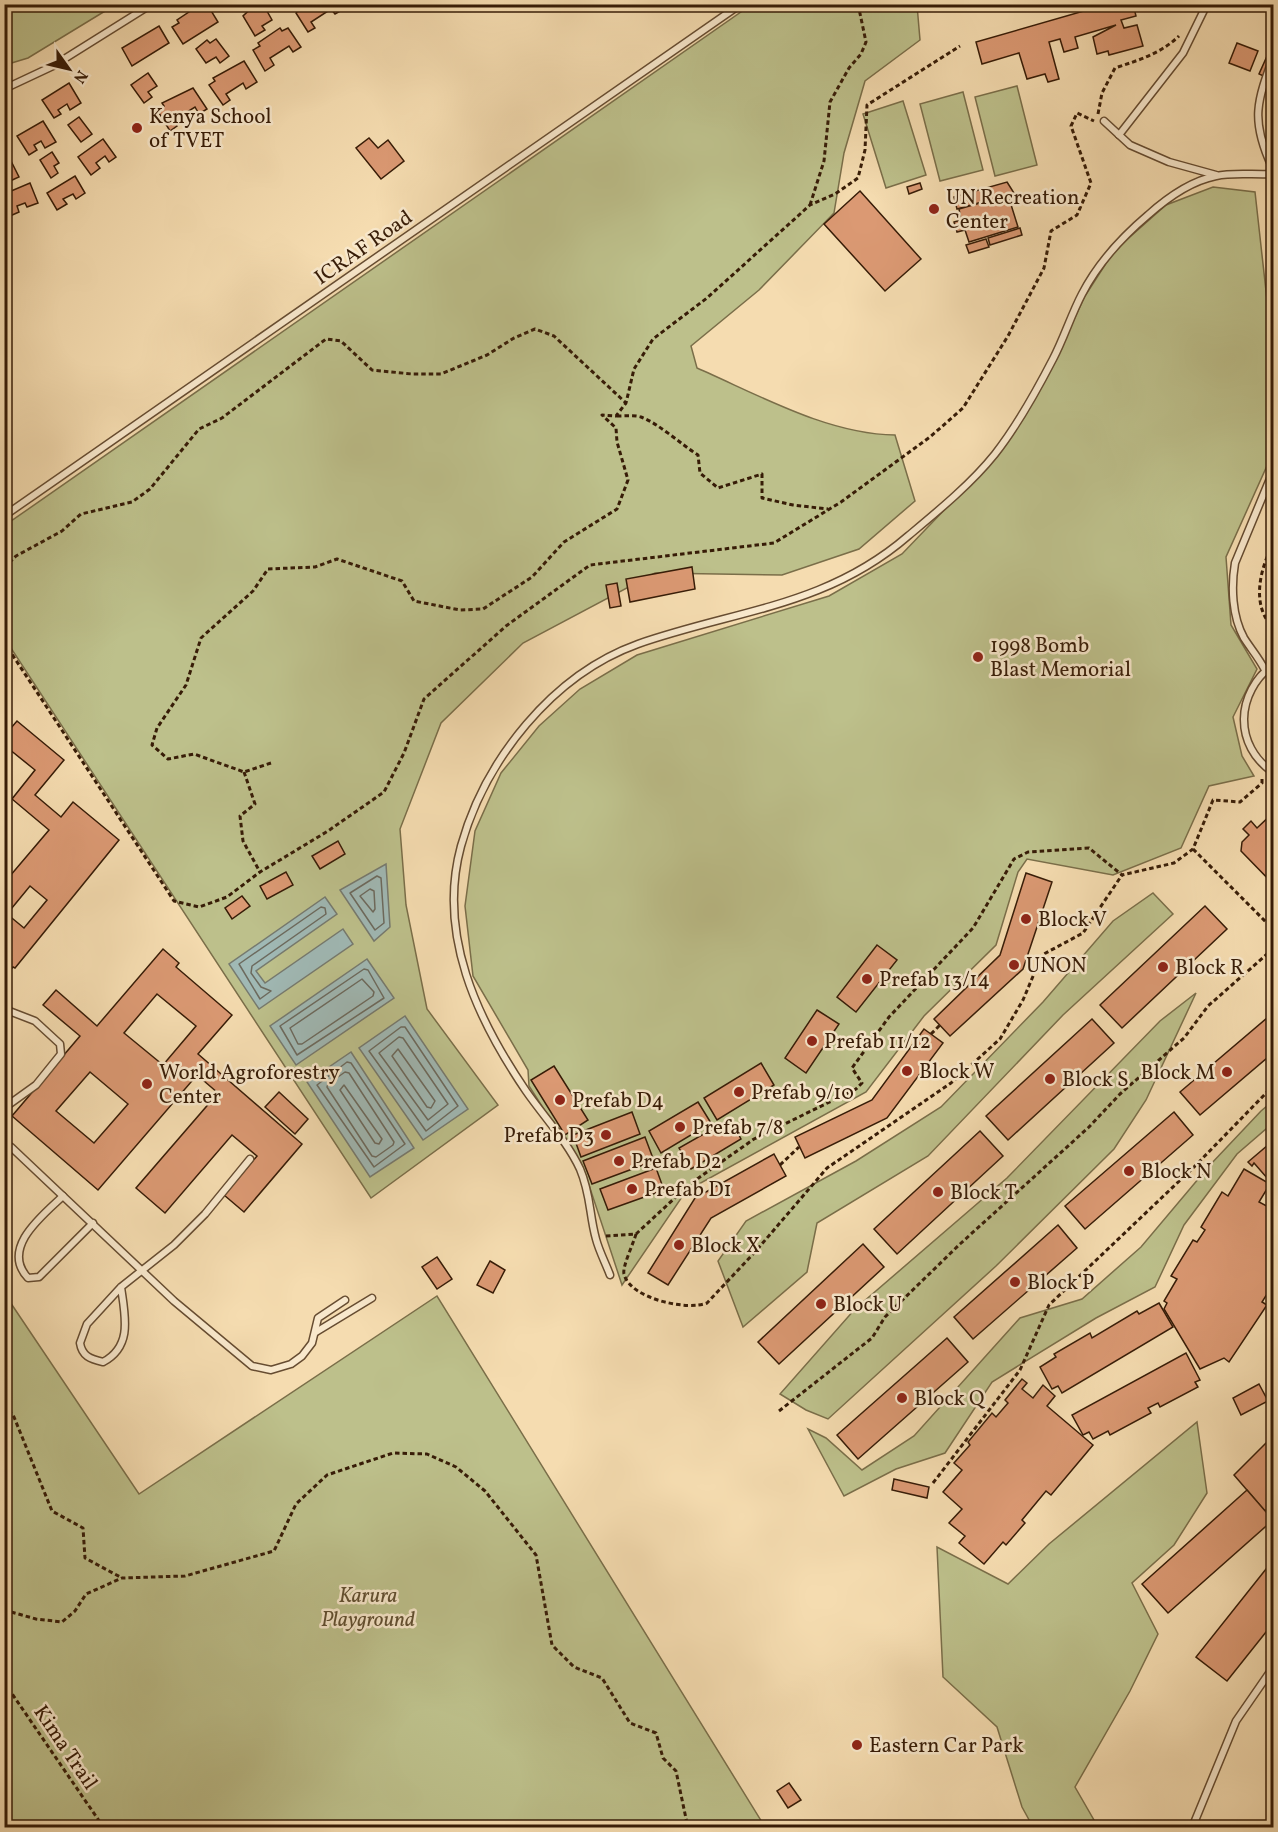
<svg xmlns="http://www.w3.org/2000/svg" width="1278" height="1832" font-family="Vollkorn,serif">
  <rect width="100%" height="100%" fill="#f5dcb0"/>
  <filter id="stains"><feTurbulence type="fractalNoise" baseFrequency=".00333" numOctaves="4"/><feColorMatrix values="0 0 0 0 .2 0 0 0 0 .09 0 0 0 0 .02 0 0 0 .5 -.17"/></filter>
  <radialGradient id="worn" r=".72"><stop offset=".6" stop-color="#630" stop-opacity="0"/><stop offset="1" stop-color="#630" stop-opacity=".3"/></radialGradient>
  <g fill="#bdc08b" stroke="#7a6e49" stroke-width="1.5">
    <polygon points="5,4 115,4 115,5 28,58 5,65"/>
    <path d="M 751,5 L 917,5 L 920,40 L 865,81 L 844,153 L 834,213 L 759,290 L 691,346 L 697,368 C 759,395 827,434 895,435 L 915,501 L 859,549 L 782,575 L 655,573 L 523,643 L 441,723 L 400,829 L 406,905 L 427,1009 L 498,1105 L 371,1198 L 5,639 L 4,526 Z"/>
    <polygon points="1017,86 1037,165 995,176 975,97"/>
    <polygon points="963,92 983,170 940,181 920,104"/>
    <polygon points="903,101 926,175 886,188 863,114"/>
    <polygon points="1213,187 1255,192 1273,354 1270,459 1226,557 1231,625 1257,669 1233,717 1242,756 1254,776 1209,786 1181,848 1113,875 1027,859 1018,872 996,945 924,1016 866,1092 686,1191 622,1285 585,1173 529,1086 528,1070 473,976 465,906 475,831 501,773 539,726 580,689 637,655 829,596 902,554 997,455 1055,360 1085,296 1114,251 1166,205"/>
    <polygon points="1153,893 1173,914 1063,1015 928,1156 817,1223 807,1272 743,1327 718,1261 746,1221 856,1161 941,1107 1043,1002 1113,921"/>
    <polygon points="1196,993 1146,1100 1114,1149 996,1266 828,1419 806,1410 780,1394 855,1309 1007,1178 1160,1021"/>
    <polygon points="1273,1101 1273,1123 1237,1154 1184,1225 1155,1287 1096,1318 992,1382 945,1453 896,1469 844,1496 808,1429 826,1438 862,1470 914,1436 1020,1318 1082,1299 1141,1247 1210,1165 1261,1111"/>
    <polygon points="4,1293 139,1494 437,1296 765,1827 5,1827"/>
    <polygon points="1197,1422 1207,1493 1174,1545 1132,1583 1158,1634 1130,1691 1075,1787 1098,1827 1033,1827 1022,1807 997,1727 943,1677 937,1547 1008,1584 1049,1544"/>
  </g>
  <g fill="#a0b9b5" stroke="#767a6f" stroke-width="1.5">
    <polygon points="386,864 390,927 374,941 340,890"/>
    <polygon points="325,897 337,914 256,971 265,983 343,929 353,944 259,1009 229,964"/>
    <polygon points="367,959 394,998 296,1065 270,1026"/>
    <polygon points="405,1016 468,1109 423,1140 359,1048"/>
    <polygon points="351,1052 414,1148 370,1177 307,1082"/>
  </g>
  <g fill="none" stroke-linecap="round" stroke-linejoin="round">
    <g stroke="#6c6a5e" stroke-width="1.5">
      <polygon points="377,876 381,878 384,923 375,930 350,893"/>
      <polygon points="370,889 374,891 375,909 373,912 360,896"/>
      <polygon points="321,907 325,908 326,914 252,966 251,973 261,987 271,991 260,999 239,964"/>
      <polygon points="364,969 368,970 384,998 297,1055 280,1026"/>
      <polygon points="362,979 374,992 373,996 302,1044 298,1044 290,1028"/>
      <polygon points="401,1027 405,1027 458,1106 426,1131 369,1051"/>
      <polygon points="399,1037 403,1038 448,1104 428,1120 379,1053"/>
      <polygon points="398,1049 435,1101 431,1108 427,1107 392,1056"/>
      <polygon points="347,1062 351,1063 405,1144 374,1167 317,1085"/>
      <polygon points="345,1072 349,1073 394,1142 393,1145 376,1157 372,1156 327,1087 328,1084"/>
      <polygon points="344,1085 382,1139 379,1144 375,1143 340,1090"/>
    </g>
  </g>
  <g fill="#db9973" stroke="#371c07" stroke-width="1.5" fill-rule="evenodd">
    <polygon points="201,4 207,4 218,22 183,44 172,27 179,23 177,20"/>
    <polygon points="256,4 263,4 272,20 262,26 265,30 255,36 243,16"/>
    <polygon points="304,4 341,4 344,9 335,14 331,9 311,22 315,28 308,32 296,13"/>
    <polygon points="1108,4 1133,4 1136,16 1121,20 1124,28 1137,25 1143,46 1109,55 1108,51 1097,54 1093,37 1116,25 1075,37 1078,48 1064,52 1060,39 1049,42 1059,79 1048,82 1045,74 1027,79 1019,53 982,64 976,42"/>
    <polygon points="159,26 169,43 132,66 122,48"/>
    <polygon points="280,28 282,31 288,28 301,47 293,52 289,46 270,58 274,65 265,71 253,50 260,46 258,43"/>
    <polygon points="216,39 229,56 220,63 216,57 206,63 196,49 207,40 210,43"/>
    <polygon points="1237,43 1258,51 1250,71 1229,63"/>
    <polygon points="1268,54 1274,56 1274,71 1270,79 1259,74"/>
    <polygon points="244,61 257,82 246,89 243,83 226,94 230,100 223,105 209,85 215,81 213,78"/>
    <polygon points="148,73 157,86 148,92 152,97 144,103 131,85"/>
    <polygon points="69,83 81,103 70,110 67,104 58,110 61,114 54,118 42,100"/>
    <polygon points="193,88 207,109 199,114 195,107 174,120 177,126 170,131 157,110 164,106 162,103"/>
    <polygon points="79,117 92,134 81,142 68,125"/>
    <polygon points="43,121 56,142 45,148 41,141 34,145 37,150 29,155 17,136"/>
    <polygon points="369,138 378,148 388,140 404,161 381,179 356,148"/>
    <polygon points="103,139 116,157 109,162 105,156 96,163 100,168 91,175 78,157"/>
    <polygon points="52,152 59,163 54,166 58,173 51,178 40,160"/>
    <polygon points="9,157 19,177 10,181 4,175 4,160"/>
    <polygon points="75,176 85,193 76,199 73,194 63,199 67,204 57,210 47,193"/>
    <polygon points="1007,182 1014,193 957,209 954,197"/>
    <polygon points="30,183 38,203 27,207 25,203 17,206 19,212 10,216 4,202 4,194"/>
    <polygon points="920,183 922,189 909,194 907,187"/>
    <polygon points="860,191 921,259 885,291 824,224"/>
    <polygon points="1008,195 1018,227 969,242 965,230 957,232 954,222 961,220 959,209"/>
    <polygon points="1020,228 1022,235 990,245 988,238"/>
    <polygon points="986,239 989,247 969,253 966,245"/>
    <polygon points="692,567 695,589 630,602 626,579"/>
    <polygon points="617,583 621,606 610,608 606,585"/>
    <path d="M 17,721 L 64,760 L 35,795 L 61,817 L 73,802 L 119,840 L 15,968 L 13,967 L 4,977 L 4,883 L 49,830 L 12,799 L 35,770 L 4,745 L 4,736 ZM 30,886 L 47,900 L 24,928 L 7,914 Z"/>
    <polygon points="1274,812 1274,885 1241,851 1242,842 1249,835 1243,829 1251,821 1257,828"/>
    <polygon points="338,841 345,854 320,869 312,856"/>
    <polygon points="286,872 293,885 267,899 260,886"/>
    <polygon points="1026,873 1052,882 1023,969 950,1036 934,1019 1000,955"/>
    <polygon points="242,896 250,906 232,919 225,908"/>
    <polygon points="1205,906 1227,929 1122,1028 1100,1005"/>
    <polygon points="877,945 897,960 856,1012 837,997"/>
    <path d="M 163,949 L 179,963 L 176,967 L 232,1015 L 198,1054 L 302,1144 L 244,1212 L 224,1195 L 257,1156 L 232,1135 L 165,1213 L 136,1188 L 218,1093 L 197,1075 L 98,1190 L 12,1116 L 80,1036 L 43,1005 L 56,990 L 97,1026 ZM 157,994 L 196,1026 L 163,1065 L 124,1033 ZM 90,1072 L 128,1104 L 94,1143 L 56,1111 Z"/>
    <polygon points="817,1010 839,1024 806,1073 785,1058"/>
    <polygon points="1274,1012 1274,1052 1200,1115 1180,1092"/>
    <polygon points="1092,1019 1114,1043 1008,1140 986,1116"/>
    <polygon points="924,1029 943,1043 887,1118 805,1158 795,1137 872,1100"/>
    <polygon points="761,1063 774,1085 717,1120 704,1098"/>
    <polygon points="554,1066 588,1120 565,1135 531,1080"/>
    <polygon points="279,1092 308,1119 295,1134 265,1107"/>
    <polygon points="698,1102 711,1123 661,1153 649,1131"/>
    <polygon points="632,1112 640,1134 581,1157 573,1135"/>
    <polygon points="1174,1112 1193,1135 1085,1229 1065,1206"/>
    <polygon points="730,1119 741,1139 691,1169 679,1148"/>
    <polygon points="980,1131 1003,1156 897,1254 874,1229"/>
    <polygon points="645,1137 654,1161 592,1184 583,1161"/>
    <polygon points="1268,1145 1271,1148 1274,1146 1274,1186 1254,1163 1252,1166 1248,1162"/>
    <polygon points="774,1154 786,1176 711,1218 668,1285 648,1273 695,1198"/>
    <polygon points="656,1168 664,1190 608,1210 600,1189"/>
    <polygon points="1244,1169 1270,1184 1259,1202 1274,1210 1274,1283 1262,1302 1267,1305 1229,1362 1224,1358 1200,1369 1164,1309 1167,1303 1164,1301 1177,1279 1171,1276 1193,1240 1197,1242 1205,1230 1201,1227 1222,1192 1228,1196"/>
    <polygon points="1058,1225 1077,1248 973,1339 954,1317"/>
    <polygon points="863,1244 884,1267 779,1364 758,1342"/>
    <polygon points="437,1257 452,1279 437,1289 422,1267"/>
    <polygon points="490,1261 505,1270 493,1293 477,1285"/>
    <polygon points="1159,1303 1173,1327 1062,1393 1058,1386 1052,1389 1040,1367 1056,1357 1054,1354 1090,1333 1092,1338 1137,1311 1139,1314"/>
    <polygon points="947,1338 968,1362 858,1459 837,1435"/>
    <polygon points="1186,1353 1200,1380 1195,1382 1198,1387 1160,1407 1158,1403 1148,1408 1151,1413 1110,1435 1108,1431 1093,1439 1089,1432 1083,1435 1072,1415"/>
    <polygon points="1022,1379 1027,1383 1022,1389 1033,1398 1043,1385 1055,1396 1047,1406 1093,1445 1051,1495 1046,1491 1022,1520 1025,1523 1006,1545 1003,1542 984,1564 959,1543 965,1536 949,1523 962,1509 943,1492 962,1470 954,1463 970,1445 968,1442 992,1413 996,1417 1008,1403 1005,1400"/>
    <polygon points="1259,1384 1268,1401 1241,1415 1233,1398"/>
    <polygon points="1268,1441 1274,1447 1274,1502 1265,1511 1234,1475"/>
    <polygon points="894,1479 929,1487 927,1498 892,1490"/>
    <polygon points="1247,1490 1273,1520 1168,1613 1142,1584"/>
    <polygon points="1274,1559 1274,1622 1227,1681 1196,1657"/>
    <polygon points="789,1783 801,1800 788,1808 777,1791"/>
  </g>
  <g fill="none" stroke-linecap="round" stroke-linejoin="round">
    <defs>
      <g id="lane">
        <polyline points="4,89 53,66 152,4"/>
        <polyline points="1104,121 1130,145 1169,162 1216,175"/>
        <polyline points="1119,135 1183,53 1207,4"/>
        <polyline points="1274,155 1274,202"/>
        <path d="M 1272,167 C 1250,120 1257,101 1274,55"/>
        <polyline points="4,516 741,4"/>
        <path d="M 1274,664 C 1235,692 1233,746 1274,773"/>
        <path d="M 1265,670 C 1259,658 1251,649 1244,638 C 1232,616 1231,587 1235,563 L 1274,469"/>
        <polyline points="4,1009 35,1021 60,1044 61,1054 36,1085 4,1108"/>
        <polyline points="4,1147 11,1147 174,1301 252,1366 271,1370 291,1364 302,1356 312,1343 318,1318 345,1300"/>
        <path d="M 63,1196 C 43,1215 0,1248 28,1278 L 39,1277 L 93,1223"/>
        <path d="M 610,1275 C 606,1264 599,1251 596,1239 C 589,1214 591,1195 580,1169 C 567,1141 544,1117 526,1091 C 477,1019 437,934 461,846 C 485,760 552,675 638,644 C 735,610 826,607 908,536 C 938,511 971,484 995,454 C 1017,426 1037,390 1053,359 C 1064,338 1071,315 1082,294 C 1098,263 1122,237 1148,215 C 1167,198 1191,181 1216,176 C 1233,172 1254,175 1272,174"/>
        <path d="M 121,1287 C 125,1316 133,1346 103,1362 C 90,1359 82,1356 80,1343 L 87,1324 L 121,1287 L 174,1245 L 205,1214 L 250,1159"/>
        <polyline points="316,1332 372,1298"/>
        <polyline points="1192,1828 1236,1721 1274,1666"/>
      </g>
    </defs>
    <use href="#lane" stroke="#664c31" stroke-width="9"/>
    <g stroke="#371c07" stroke-width="3" stroke-dasharray="4.5 3" stroke-linecap="butt">
      <path d="M 1098,114 L 1102,93 L 1115,68 C 1139,60 1160,54 1179,36"/>
      <polyline points="810,205 824,161 830,102 849,68 861,54 866,42 858,4"/>
      <path d="M 617,416 C 624,416 635,415 641,417 C 658,423 682,445 698,455 L 700,473 L 718,488 L 762,474 L 762,498 L 793,505 L 828,509"/>
      <path d="M 1274,543 C 1260,567 1250,607 1274,628"/>
      <polyline points="4,568 16,556 62,531 81,514 132,502 150,489 199,429 222,418 326,339 341,341 372,370 412,374 441,374 487,355 514,338 535,329 554,336 626,403"/>
      <polyline points="4,642 174,901 199,907 227,897 260,872 328,831 384,792 404,753 424,699 506,626 590,565 774,543 841,502 930,437 963,408 1008,336 1044,268 1051,231 1077,215 1091,183 1071,126 1077,113 1094,121"/>
      <polyline points="271,763 244,772 194,754 168,759 152,745 157,728 186,685 201,638 253,591 268,569 315,567 337,559 402,581 414,601 460,610 483,609 532,577 564,542 617,509 628,480 617,442 616,428 602,415 616,416 626,403 634,369 653,339 707,298 810,205 835,194 858,178 865,150 867,105 960,46"/>
      <polyline points="244,772 255,804 240,816 243,841 260,872"/>
      <polyline points="1193,849 1274,930"/>
      <polyline points="931,1034 940,1025"/>
      <polyline points="780,1165 799,1147"/>
      <path d="M 636,1234 C 634,1242 622,1267 624,1274 C 630,1299 688,1311 707,1303 L 755,1252 L 827,1168 L 951,1083 L 1000,1039 L 1023,1000 L 1042,955 L 1083,933 L 1122,875"/>
      <polyline points="606,1236 636,1234 690,1184 754,1139 856,1089 862,1083 852,1068 889,1017 973,928 1014,859 1028,852 1089,848 1122,875 1174,863 1193,849 1213,800 1240,802 1262,783 1262,777"/>
      <polyline points="4,1404 14,1417 52,1511 83,1528 85,1558 122,1578"/>
      <polyline points="779,1411 872,1338 885,1317 960,1244 1089,1127 1120,1094 1184,1038 1208,1006 1274,948"/>
      <polyline points="933,1483 1020,1370 1049,1305 1194,1167 1274,1085"/>
      <polyline points="4,1610 36,1619 62,1622 75,1611 86,1594 122,1578 185,1576 274,1551 296,1504 327,1475 393,1453 427,1454 456,1467 485,1491 536,1555 552,1645 574,1667 602,1678 630,1723 656,1733 663,1758 676,1771 688,1828"/>
      <polyline points="4,1682 104,1828"/>
    </g>
    <use href="#lane" stroke="#f8e8cc" stroke-width="6"/>
  </g>
  <g fill="#8f2418" stroke="#f8e8cc" stroke-width="2">
    <circle cx="137" cy="128" r="6"/>
    <circle cx="934" cy="209" r="6"/>
    <circle cx="978" cy="657" r="6"/>
    <circle cx="1026" cy="919" r="6"/>
    <circle cx="1014" cy="965" r="6"/>
    <circle cx="1163" cy="967" r="6"/>
    <circle cx="867" cy="979" r="6"/>
    <circle cx="812" cy="1041" r="6"/>
    <circle cx="907" cy="1071" r="6"/>
    <circle cx="1227" cy="1072" r="6"/>
    <circle cx="1050" cy="1079" r="6"/>
    <circle cx="147" cy="1084" r="6"/>
    <circle cx="739" cy="1092" r="6"/>
    <circle cx="560" cy="1100" r="6"/>
    <circle cx="680" cy="1127" r="6"/>
    <circle cx="606" cy="1135" r="6"/>
    <circle cx="619" cy="1161" r="6"/>
    <circle cx="1129" cy="1171" r="6"/>
    <circle cx="632" cy="1189" r="6"/>
    <circle cx="938" cy="1192" r="6"/>
    <circle cx="679" cy="1245" r="6"/>
    <circle cx="1015" cy="1282" r="6"/>
    <circle cx="821" cy="1304" r="6"/>
    <circle cx="902" cy="1398" r="6"/>
    <circle cx="857" cy="1745" r="6"/>
  </g>
  <g text-anchor="middle" stroke-width="5" stroke-linejoin="round" paint-order="stroke">
    <g font-size="21" fill="#371c07" stroke="#f8e8cc" text-anchor="start">
      <text x="149" y="123">Kenya School<tspan x="149" dy="24">of TVET</tspan></text>
      <text x="946" y="204">UN Recreation<tspan x="946" dy="24">Center</tspan></text>
      <text x="990" y="652">1998 Bomb<tspan x="990" dy="24">Blast Memorial</tspan></text>
      <text x="1038" y="926">Block V</text>
      <text x="1026" y="972">UNON</text>
      <text x="1175" y="974">Block R</text>
      <text x="879" y="986">Prefab 13/14</text>
      <text x="824" y="1048">Prefab 11/12</text>
      <text x="919" y="1078">Block W</text>
      <text x="159" y="1079">World Agroforestry<tspan x="159" dy="24">Center</tspan></text>
      <text x="1215" y="1079" text-anchor="end">Block M</text>
      <text x="1062" y="1086">Block S</text>
      <text x="751" y="1099">Prefab 9/10</text>
      <text x="572" y="1107">Prefab D4</text>
      <text x="692" y="1134">Prefab 7/8</text>
      <text x="594" y="1142" text-anchor="end">Prefab D3</text>
      <text x="631" y="1168">Prefab D2</text>
      <text x="1141" y="1178">Block N</text>
      <text x="644" y="1196">Prefab D1</text>
      <text x="950" y="1199">Block T</text>
      <text x="691" y="1252">Block X</text>
      <text x="1027" y="1289">Block P</text>
      <text x="833" y="1311">Block U</text>
      <text x="914" y="1405">Block Q</text>
      <text x="869" y="1752">Eastern Car Park</text>
    </g>
    <g font-size="21" fill="#371c07" stroke="#f8e8cc">
      <text transform="translate(363 247) rotate(-35)" y="7">ICRAF Road</text>
      <text transform="translate(66 1747) rotate(56)" y="7">Kima Trail</text>
    </g>
    <g font-size="21" font-style="italic" fill="#5f4d2f" stroke="#f8e8cc">
      <text x="368" y="1602">Karura<tspan x="368" dy="24">Playground</tspan></text>
    </g>
  </g>
  <rect width="1278" height="1832" fill="none" stroke="#f5dcb0" stroke-width="24"/>
  <rect x="6" y="6" width="1266" height="1820" fill="none" stroke="#371c07" stroke-width="3"/>
  <rect x="12" y="12" width="1254" height="1808" fill="none" stroke="#371c07" stroke-width="1.5"/>
  <g transform="translate(69 69) rotate(124)" stroke="#f8e8cc" stroke-width="4.5" paint-order="stroke">
  <path d="M0-4.5L10 22L0 15L-10 22Z" fill="#371c07"/>
  <text y="-9" font-size="16" font-weight="bold" text-anchor="middle" fill="#371c07">N</text>
  </g>
  <rect width="100%" height="100%" filter="url(#stains)"/>
  <rect width="100%" height="100%" fill="url(#worn)"/>
</svg>
